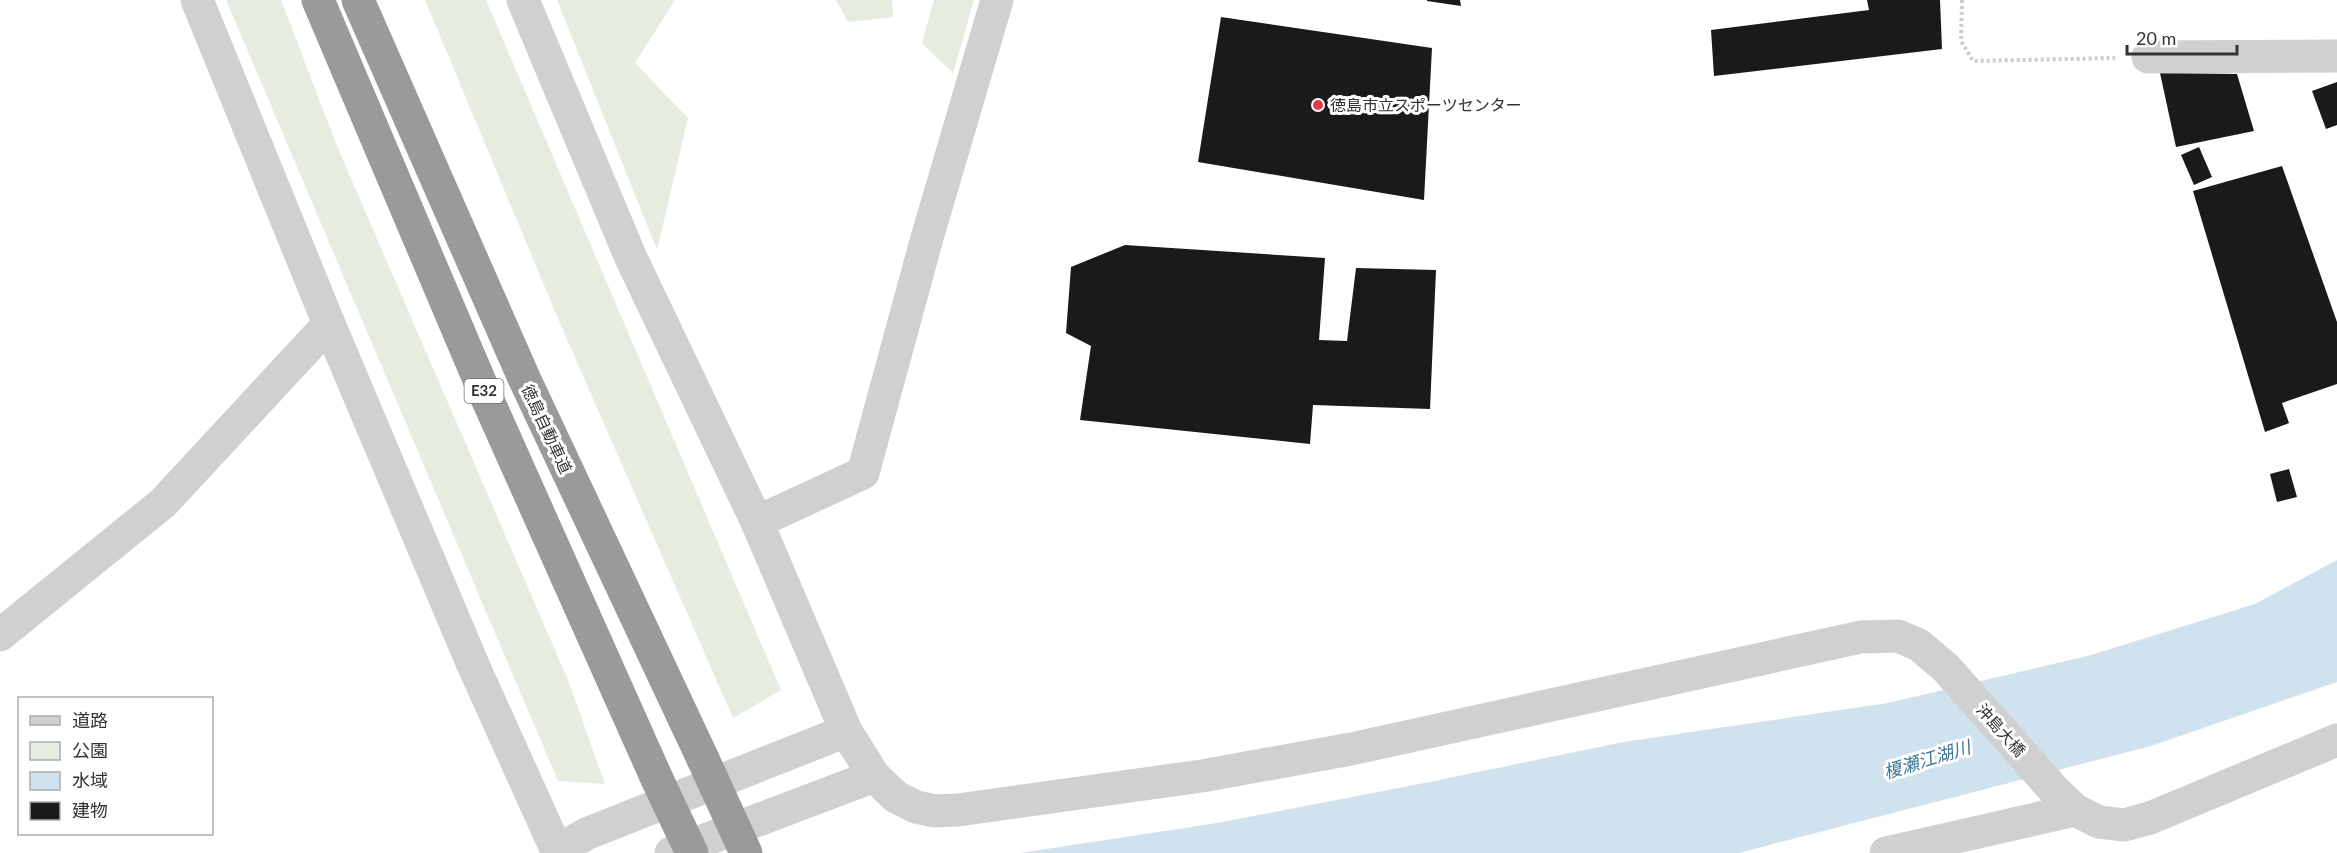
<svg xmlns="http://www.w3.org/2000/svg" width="2337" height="853" font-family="Lato,'Noto Sans JP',sans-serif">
  <rect width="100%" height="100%" fill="#fff"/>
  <g fill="#e6ecdf">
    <polygon points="226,0 281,0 337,146 568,680 605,784 558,781"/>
    <polygon points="425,0 486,0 781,690 733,718 559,321"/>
    <polygon points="557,0 675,0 635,63 688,118 657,250"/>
    <polygon points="836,0 892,0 893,17 848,22"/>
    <polygon points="934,0 974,0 953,73 922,43"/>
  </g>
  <polygon fill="#cfe2ee" points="2337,560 2337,682 2151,746 1739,853 1020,853 1217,823 1435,781 1623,742 1888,703 2091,655 2255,604"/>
  <g fill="#1a1a1a">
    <polygon points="1427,0 1460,0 1461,6 1427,1"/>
    <polygon points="1867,0 1940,0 1942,49 1714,76 1711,30 1869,10"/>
    <polygon points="1221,17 1432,48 1424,200 1198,162"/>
    <polygon points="2160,73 2237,74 2254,131 2176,147"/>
    <polygon points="2337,82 2337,125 2326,129 2312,91"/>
    <polygon points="2199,147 2212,177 2194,185 2181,155"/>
    <polygon points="2282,166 2337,322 2337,384 2282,403 2289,423 2265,432 2193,191"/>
    <polygon points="1125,245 1325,258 1319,340 1347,341 1356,268 1436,270 1430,409 1313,405 1310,444 1080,420 1091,346 1066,333 1071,267"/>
    <polygon points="2289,469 2297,497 2277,502 2270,474"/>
  </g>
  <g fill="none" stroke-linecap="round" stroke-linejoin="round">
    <polyline stroke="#cdcdcd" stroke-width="4" stroke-dasharray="3 3" stroke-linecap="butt" points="1962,0 1961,41 1973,61 2115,58"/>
    <g stroke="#d0d0d0" stroke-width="33">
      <polyline points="197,0 329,324 474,667 557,851 586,834 846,731"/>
      <polyline points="523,0 631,258 757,522 846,731 874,776 896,797 916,807 935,811 958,810 1202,776 1351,749 1861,637 1898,636 1919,645 1946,668 2055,791 2075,810 2099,822 2124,825 2150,818 2337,740"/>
      <polyline points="2148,57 2337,56"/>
      <polyline points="757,522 863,473 927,238 997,0"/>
      <polyline points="0,635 163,503 329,324"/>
      <polyline points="671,853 874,776"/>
      <polyline points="1886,853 2075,810"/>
    </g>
    <g stroke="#9a9a9a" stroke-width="33">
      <polyline points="318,0 486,396 657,779"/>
      <polyline points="358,0 524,378 703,759"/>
    </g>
    <g stroke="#9a9a9a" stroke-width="33">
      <polyline points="703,759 746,853"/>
      <polyline points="657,779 692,853"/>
    </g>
  </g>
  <circle fill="#e63946" stroke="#fff" stroke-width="2" cx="1318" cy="105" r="6"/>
  <g text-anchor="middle" stroke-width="6" stroke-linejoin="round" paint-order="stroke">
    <rect fill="#fff" stroke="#707070" stroke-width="1.5" x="464.5" y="379" width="39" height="24" rx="4.5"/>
    <g font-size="15" font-weight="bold" fill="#333">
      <text x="484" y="396">E32</text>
    </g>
    <g font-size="16" fill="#333" stroke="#fff" text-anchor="start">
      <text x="1330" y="111">徳島市立スポーツセンター</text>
    </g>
    <g font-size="16" fill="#333" stroke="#fff">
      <text transform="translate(547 429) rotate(65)" y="6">徳島自動車道</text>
      <text transform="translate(2001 730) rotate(48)" y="6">沖島大橋</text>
    </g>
    <g font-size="18" font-style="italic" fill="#3f7597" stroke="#fff">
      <text transform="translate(1927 760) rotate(-17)" y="6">榎瀬江湖川</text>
    </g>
  </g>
  <rect x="18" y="697" width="195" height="138" fill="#ffffff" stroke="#adadad" stroke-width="1.5"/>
  <rect x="30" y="716" width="30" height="9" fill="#d0d0d0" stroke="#adadad" stroke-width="1.5"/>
  <text x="72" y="727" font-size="18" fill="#333333">道路</text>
  <rect x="30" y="742" width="30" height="18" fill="#e6ecdf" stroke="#adadad" stroke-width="1.5"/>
  <text x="72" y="757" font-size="18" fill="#333333">公園</text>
  <rect x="30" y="772" width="30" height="18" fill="#cfe2ee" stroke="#adadad" stroke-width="1.5"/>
  <text x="72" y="787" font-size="18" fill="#333333">水域</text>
  <rect x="30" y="802" width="30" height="18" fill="#1a1a1a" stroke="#adadad" stroke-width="1.5"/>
  <text x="72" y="817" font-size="18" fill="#333333">建物</text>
  <path d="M2127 45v9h110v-9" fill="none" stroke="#333333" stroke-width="3"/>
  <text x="2136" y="45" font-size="18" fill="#333333" stroke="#ffffff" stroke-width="4.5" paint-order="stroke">20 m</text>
</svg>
